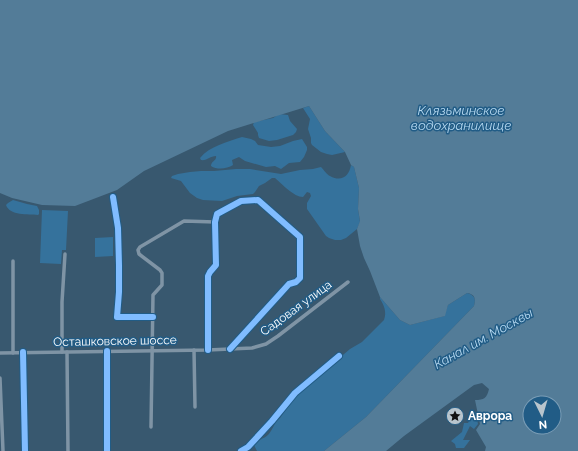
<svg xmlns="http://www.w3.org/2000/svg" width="578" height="451" font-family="Raleway,sans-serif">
  <rect width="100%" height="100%" fill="#38586f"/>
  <g fill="#35729c">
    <polygon points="309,106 325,131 345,152 332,155 327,154 321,152 312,145 311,143 311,138 308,129 310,119 303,108"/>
    <polygon points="279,114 288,115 290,121 297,129 296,132 293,135 277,140 269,141 259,138 258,135 258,133 253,125 254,122 273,118"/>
    <path d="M 242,137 L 251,139 L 255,141 L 258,145 L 271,147 L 280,146 L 293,141 L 302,139 L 307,147 L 307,150 L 304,157 L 300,162 L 289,163 L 281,169 L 275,166 L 266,167 L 245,161 L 239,157 L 232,160 L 233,165 C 227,169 217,170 211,166 C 211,161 217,161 216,156 C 210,156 207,161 201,160 L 200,158 C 210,146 227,142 242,137 Z"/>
    <path d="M 351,165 L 354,167 L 359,188 L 358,209 L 360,222 L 357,229 L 346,238 L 341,240 L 335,240 L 329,238 L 326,236 L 307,209 L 307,203 L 311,196 L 310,193 L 307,192 L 303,197 C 294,197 282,184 275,178 L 272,178 L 265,183 L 259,186 L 255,192 L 253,194 L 237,196 L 222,201 L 203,200 L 197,198 L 190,193 L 181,181 L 171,178 L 172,176 L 178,174 L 190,172 L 201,171 L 214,171 L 236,169 L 250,169 L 281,174 L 300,170 L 313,169 L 321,167 C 324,170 327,175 330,176 C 341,182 349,177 351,165 Z"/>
    <path d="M 13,200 L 27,204 L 37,206 L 39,210 L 39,214 L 38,215 C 28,214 10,216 6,205 L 8,203 Z"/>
    <polygon points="42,210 68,211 66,250 62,250 61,264 40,263"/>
    <polygon points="113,237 113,256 95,257 95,238"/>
    <path d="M 467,293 C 475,295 476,299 474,306 L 366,417 L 324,451 L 257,451 L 254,445 C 258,439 264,439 268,435 C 273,430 274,422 280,418 L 299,391 L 322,371 L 330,366 L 350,349 L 362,342 L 384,320 C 387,312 384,305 380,299 L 380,297 L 400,320 L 410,325 L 444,316 L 448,305 Z"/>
    <polygon points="476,415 478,424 474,429 470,426 463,440 470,440 464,448 456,448 455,444 451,441 462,432 464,423 468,423 472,416"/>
  </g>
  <path fill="#537c98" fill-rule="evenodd" d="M 0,0 L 578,0 L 578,451 L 485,451 L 486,447 L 476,430 L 480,424 L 475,400 C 484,400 487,398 489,389 L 482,383 L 474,385 L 404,436 L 386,451 L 324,451 L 366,417 L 474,306 C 476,299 475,294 467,293 L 448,305 L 445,316 L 410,325 L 400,320 L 380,297 L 370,271 L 364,258 L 360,246 L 357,229 L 360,221 L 358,209 L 359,188 L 354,167 L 351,165 L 345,152 L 325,131 L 309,106 L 228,131 L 144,171 L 117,190 L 75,206 L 42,205 L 12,198 L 0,193 ZM 530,403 L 554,403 L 554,427 L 530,427 Z"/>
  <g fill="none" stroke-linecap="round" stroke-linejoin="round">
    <g stroke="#7f94a5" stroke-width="3.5">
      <polyline points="113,197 118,228 119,265 119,292 117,317 153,317"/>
      <polyline points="194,350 195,407"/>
      <polyline points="208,350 208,276 210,272 216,265 215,222 217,214 241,201 258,200 300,237 300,278 296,282 289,284 230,349"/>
      <polyline points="107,351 107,451"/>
      <polyline points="23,352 25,451"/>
      <polyline points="62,352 62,302 65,254"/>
      <polyline points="67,352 68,451"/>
      <polyline points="0,353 208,350 252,348 266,344 278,336 348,282"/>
      <polyline points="13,353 13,261"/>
      <polyline points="0,378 3,451"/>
      <polyline points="151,427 153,295 162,285 162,273 160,270 139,254 138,250 140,247 184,221 215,222"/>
      <polyline points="241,451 248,447 272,421 295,393 339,356"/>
    </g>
    <defs>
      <g id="cycleway">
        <polyline points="113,197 118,228 119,265 119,292 117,317 153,317"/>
        <polyline points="208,350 208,276 210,272 216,265 215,222 217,214 241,201 258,200 300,237 300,278 296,282 289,284 230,349"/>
        <polyline points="107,351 107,451"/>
        <polyline points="23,352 25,451"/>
        <polyline points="241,451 248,447 272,421 295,393 339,356"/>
      </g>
    </defs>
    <use href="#cycleway" stroke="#215c86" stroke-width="8"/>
    <use href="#cycleway" stroke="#80bcff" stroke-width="6"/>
  </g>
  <defs>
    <symbol id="sight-disc" viewBox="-11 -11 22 22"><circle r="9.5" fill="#b9c5cd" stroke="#215c86"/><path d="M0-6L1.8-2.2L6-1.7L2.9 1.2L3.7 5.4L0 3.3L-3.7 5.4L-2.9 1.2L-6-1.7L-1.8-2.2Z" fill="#111"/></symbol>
  </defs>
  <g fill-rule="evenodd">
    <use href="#sight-disc" x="445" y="406" width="20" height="20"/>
  </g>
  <g text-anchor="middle" stroke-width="3" stroke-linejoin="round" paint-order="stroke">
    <g font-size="12" fill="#fff" stroke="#215c86">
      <text transform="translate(296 308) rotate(-36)" y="4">Садовая улица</text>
      <text transform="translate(115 341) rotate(-1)" y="4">Осташковское шоссе</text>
    </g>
    <g font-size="12" font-weight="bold" fill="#fff" stroke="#215c86" text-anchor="start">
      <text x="468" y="420">Аврора</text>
    </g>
    <g font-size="13" font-style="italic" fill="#b6d9f1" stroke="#215c86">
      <text x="461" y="115">Клязьминское<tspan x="461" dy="15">водохранилище</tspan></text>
      <text transform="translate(483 338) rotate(-29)" y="5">Канал им. Москвы</text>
    </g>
  </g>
  <g transform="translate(542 415) rotate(175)"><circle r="19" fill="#215c86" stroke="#7a9db6"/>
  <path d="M0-3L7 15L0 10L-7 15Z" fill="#b9c5cd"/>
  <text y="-6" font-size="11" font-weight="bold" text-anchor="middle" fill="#ffffff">N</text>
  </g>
</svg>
